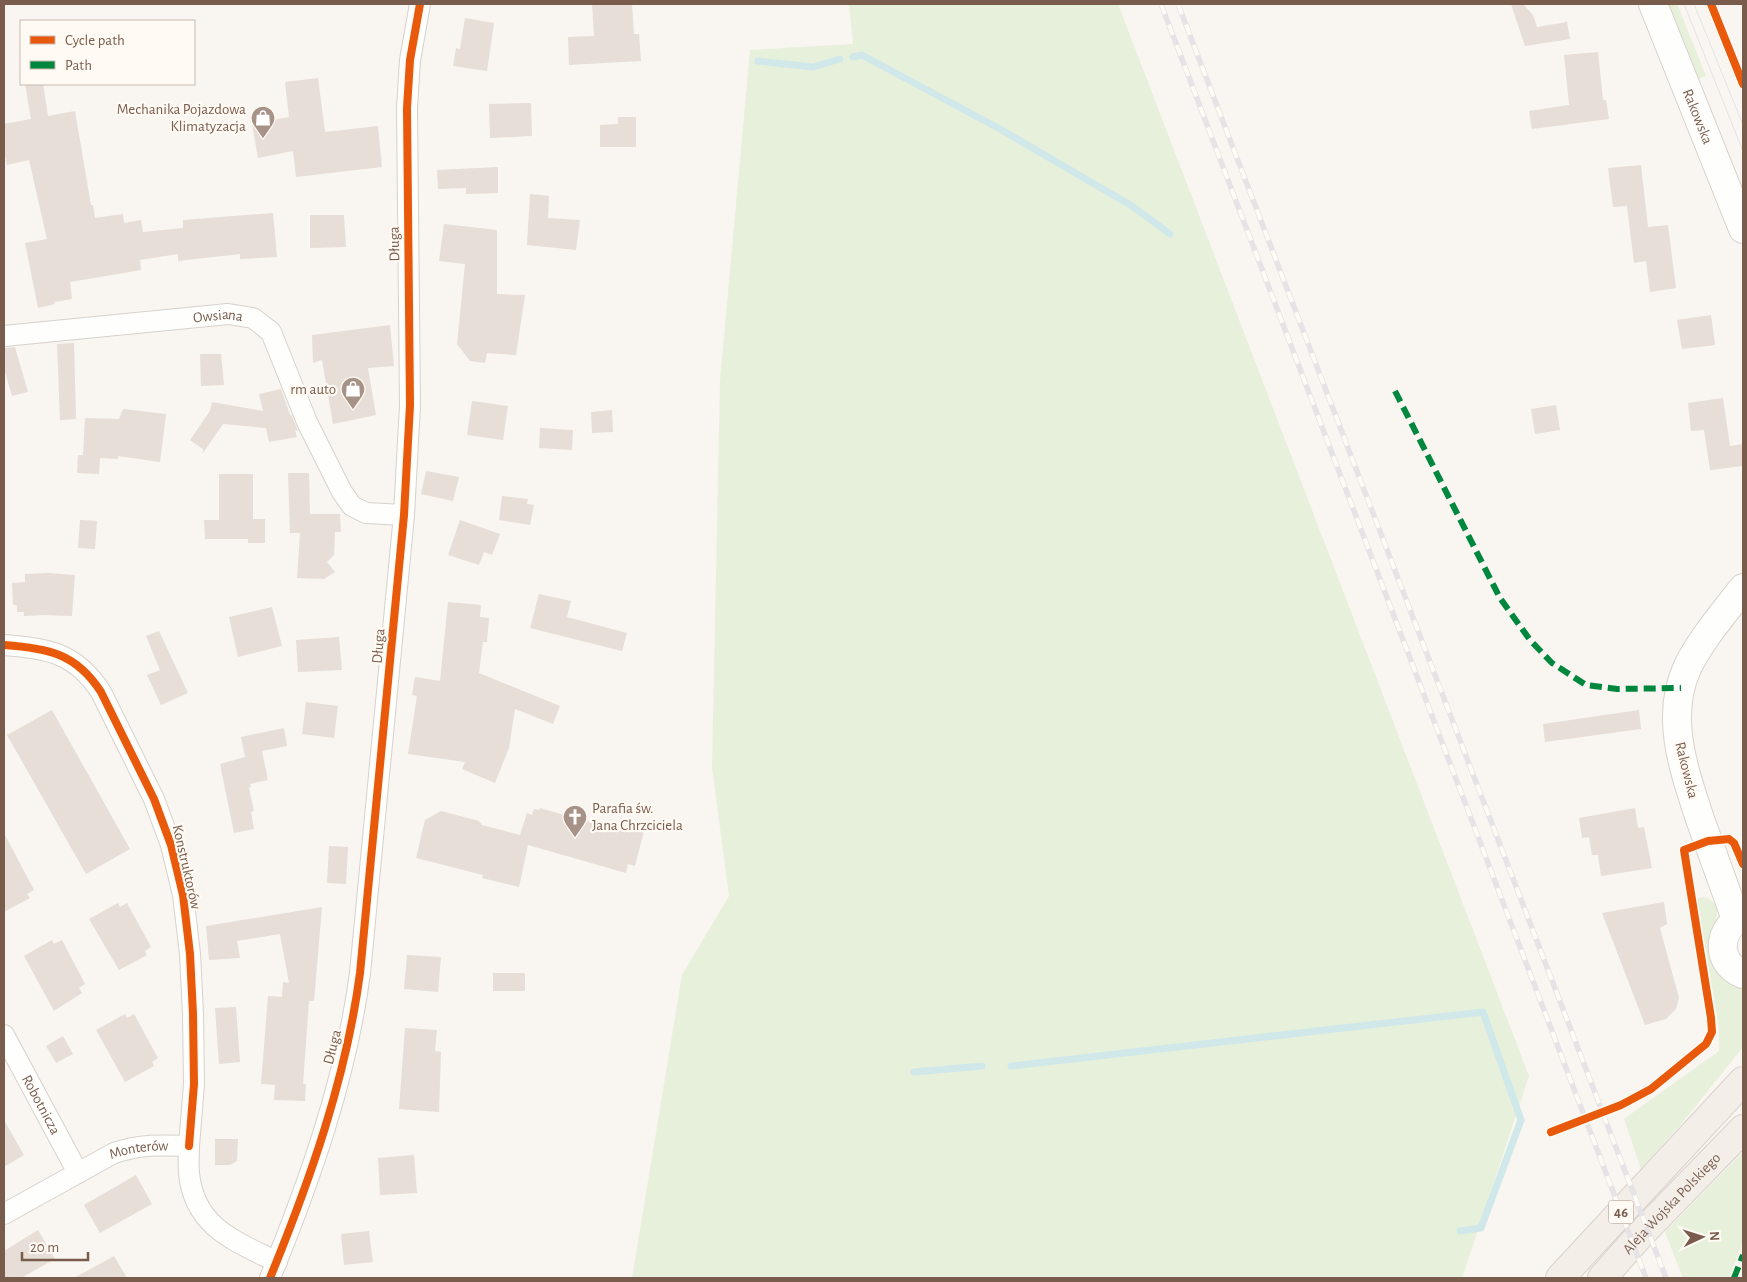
<svg xmlns="http://www.w3.org/2000/svg" width="1747" height="1282" font-family="'Alegreya Sans',sans-serif">
  <rect width="100%" height="100%" fill="#f9f5f0"/>
  <g fill="#e7f0db">
    <polygon points="849,4 1118,4 1529,1076 1462,1278 632,1278 682,975 729,896 712,767 720,381 750,50 853,44"/>
    <polygon points="1665,4 1677,4 1706,76 1698,79 1694,77"/>
    <polygon points="1702,897 1709,899 1714,903 1717,910 1716,925 1743,988 1743,1047 1681,1124 1641,1169 1624,1119 1719,1051 1719,1028 1697,899"/>
    <polygon points="1743,1152 1743,1242 1729,1278 1683,1278 1665,1232"/>
  </g>
  <g fill="none" stroke-linecap="round" stroke-linejoin="round">
    <g stroke="#d0e8ea" stroke-width="7">
      <polyline points="853,57 862,55 1000,129 1132,206 1170,234"/>
      <polyline points="758,61 813,67 840,59"/>
      <polyline points="1011,1066 1483,1012 1521,1120 1481,1228 1460,1231"/>
      <polyline points="914,1072 982,1066"/>
    </g>
  </g>
  <g fill="#e6ded7">
    <polygon points="592,4 632,4 634,34 639,34 641,61 569,65 568,37 594,36"/>
    <polygon points="1511,4 1523,4 1533,15 1537,27 1567,22 1570,39 1525,46"/>
    <polygon points="465,18 494,23 487,71 453,66 456,48 460,49"/>
    <polygon points="1598,52 1603,100 1606,100 1609,119 1532,129 1529,111 1569,105 1564,55"/>
    <polygon points="318,78 325,132 378,126 382,167 296,177 293,151 258,158 252,124 289,117 285,82"/>
    <polygon points="25,84 43,84 48,116 75,111 91,205 93,205 95,218 123,214 124,223 141,220 143,232 183,228 183,220 273,213 277,257 240,259 240,254 178,261 178,254 140,260 141,270 70,282 72,299 54,302 55,304 38,308 25,243 47,239 29,160 7,165 4,151 4,124 31,119"/>
    <polygon points="531,103 532,136 490,138 489,104"/>
    <polygon points="618,117 636,117 636,147 600,147 600,125 618,124"/>
    <polygon points="1641,165 1648,227 1668,225 1676,288 1650,292 1646,261 1634,263 1627,206 1613,207 1608,168"/>
    <polygon points="498,167 498,193 466,194 466,188 438,189 437,170"/>
    <polygon points="530,194 549,196 548,218 580,220 576,250 527,245"/>
    <polygon points="310,215 344,215 346,247 310,248"/>
    <polygon points="444,224 497,230 497,294 525,295 516,355 487,353 485,363 470,361 457,344 465,264 439,261"/>
    <polygon points="1711,315 1715,345 1682,349 1677,320"/>
    <polygon points="390,325 394,366 368,368 376,415 333,424 322,360 313,363 312,335"/>
    <polygon points="74,343 76,419 60,420 57,344"/>
    <polygon points="15,347 28,392 12,396 4,369 4,348"/>
    <polygon points="200,354 221,354 224,385 201,386"/>
    <polygon points="281,389 290,415 292,416 298,431 295,430 297,437 269,442 266,428 223,424 203,453 203,449 190,440 210,411 212,402 263,411 259,394"/>
    <polygon points="1723,398 1730,446 1743,444 1743,466 1710,470 1704,430 1691,431 1688,403"/>
    <polygon points="472,401 508,406 503,440 467,435"/>
    <polygon points="1556,405 1560,430 1535,434 1531,409"/>
    <polygon points="123,409 166,414 160,462 118,456 118,459 100,458 99,474 77,473 78,455 83,455 85,418 119,419"/>
    <polygon points="612,410 613,432 592,433 591,412"/>
    <polygon points="540,428 573,430 572,450 539,448"/>
    <polygon points="426,471 459,477 453,501 421,494"/>
    <polygon points="288,473 309,473 310,514 340,514 341,532 335,532 334,555 327,562 335,572 324,579 297,578 300,533 290,533"/>
    <polygon points="219,474 253,474 253,519 265,519 265,543 248,543 248,539 205,539 204,520 219,520"/>
    <polygon points="502,496 528,499 527,504 534,505 530,525 499,520"/>
    <polygon points="80,520 97,521 95,549 78,548"/>
    <polygon points="460,520 500,534 492,555 484,552 479,565 448,555"/>
    <polygon points="48,573 75,575 72,616 44,615 24,616 24,612 17,612 17,605 13,605 12,583 25,582 25,574"/>
    <polygon points="539,594 571,601 567,617 627,633 622,651 530,628"/>
    <polygon points="448,602 481,605 480,617 489,618 487,642 483,642 479,673 560,706 553,724 515,709 509,748 495,783 462,769 465,762 408,754 417,696 412,695 415,677 440,681"/>
    <polygon points="272,607 282,646 238,657 229,617"/>
    <polygon points="159,631 188,693 161,705 147,675 160,670 146,636"/>
    <polygon points="339,637 342,670 298,672 296,640"/>
    <polygon points="306,702 338,706 334,738 302,734"/>
    <polygon points="52,710 130,849 86,874 7,735"/>
    <polygon points="1639,710 1641,729 1545,742 1543,724"/>
    <polygon points="284,728 287,746 262,751 268,780 250,784 251,787 249,788 254,811 251,812 254,829 234,833 220,764 245,757 241,737"/>
    <polygon points="540,808 621,831 623,825 644,831 635,866 628,864 626,873 528,845 519,887 482,878 483,875 416,858 425,820 441,811 479,821 482,825 520,835 527,813 532,815 534,809 540,810"/>
    <polygon points="1635,808 1638,828 1644,827 1652,868 1601,876 1598,855 1592,855 1589,837 1582,838 1579,818"/>
    <polygon points="4,833 34,890 27,894 30,898 4,912"/>
    <polygon points="329,846 348,847 346,884 327,883"/>
    <polygon points="1664,902 1667,924 1660,928 1679,998 1676,1009 1666,1019 1645,1025 1602,913"/>
    <polygon points="118,903 120,907 127,903 151,947 145,951 147,955 119,970 89,919"/>
    <polygon points="322,907 314,1001 309,1001 303,1084 306,1084 305,1101 274,1100 275,1085 261,1084 268,996 282,997 283,982 289,983 280,934 237,941 240,958 209,960 206,926"/>
    <polygon points="52,940 54,944 62,940 85,984 79,988 82,993 54,1011 24,956"/>
    <polygon points="407,955 441,957 438,992 404,989"/>
    <rect x="493" y="973" width="32" height="18"/>
    <polygon points="236,1007 240,1062 219,1064 215,1008"/>
    <polygon points="125,1014 127,1018 134,1014 158,1058 152,1062 154,1066 125,1082 96,1030"/>
    <polygon points="405,1028 437,1030 435,1051 441,1052 439,1112 399,1109"/>
    <polygon points="63,1036 73,1054 56,1063 46,1046"/>
    <polygon points="4,1120 24,1155 4,1167"/>
    <polygon points="215,1139 238,1139 237,1161 230,1165 215,1165"/>
    <polygon points="414,1155 417,1193 380,1195 378,1158"/>
    <polygon points="136,1175 152,1204 100,1233 84,1205"/>
    <polygon points="38,1230 55,1259 21,1278 4,1278 4,1251"/>
    <polygon points="369,1231 373,1262 344,1265 341,1234"/>
    <polygon points="114,1256 127,1278 74,1278"/>
  </g>
  <g fill="none" stroke-linecap="round" stroke-linejoin="round">
    <defs>
      <g id="street">
        <path id="s1" d="M 4,336 L 228,314 L 253,318 L 271,332 L 307,422 L 342,492 L 352,506 L 366,513 L 404,515"/>
        <path d="M 4,645 C 47,648 76,653 101,692 L 154,799 L 171,845 L 183,895 L 190,954 L 193,1014 L 194,1084 L 189,1146"/>
        <path id="s2" d="M 4,1035 L 78,1173"/>
        <path id="s3" d="M 4,1214 L 114,1153 C 142,1144 161,1145 189,1146 C 189,1155 188,1164 189,1173 C 194,1227 235,1241 277,1262"/>
        <path d="M 270,1278 C 310,1180 346,1079 360,973 L 404,515 L 410,405 L 407,108 L 410,60 L 420,4"/>
      </g>
      <g id="secondary">
        <path id="s4" d="M 1653,4 L 1743,229"/>
        <path d="M 1743,916 C 1717,929 1715,963 1743,974"/>
        <path d="M 1736,919 C 1724,886 1712,852 1700,819 C 1684,770 1664,716 1688,666 C 1702,638 1724,613 1743,588"/>
      </g>
      <g id="primary">
        <polyline points="1560,1278 1743,1081"/>
        <path id="s5" d="M 1602,1278 L 1641,1234 L 1743,1129"/>
      </g>
    </defs>
    <use href="#street" stroke="#d7d1cb" stroke-width="22"/>
    <use href="#secondary" stroke="#d9d2cb" stroke-width="30"/>
    <use href="#primary" stroke="#dad1cc" stroke-width="30"/>
    <use href="#street" stroke="#fefefd" stroke-width="20"/>
    <use href="#secondary" stroke="#fefefd" stroke-width="28"/>
    <use href="#primary" stroke="#f3eee8" stroke-width="28"/>
    <g stroke="#e6e3e7" stroke-width="1">
      <polyline points="1684,4 1743,151"/>
      <polyline points="1694,4 1743,125"/>
    </g>
    <defs>
      <g id="rail">
        <polyline points="1161,4 1646,1278"/>
        <polyline points="1178,4 1666,1278"/>
      </g>
    </defs>
    <use href="#rail" stroke="#e6e3e7" stroke-width="5.5"/>
    <use href="#rail" stroke="#fffaf3" stroke-width="4" stroke-dasharray="11" stroke-linecap="butt"/>
    <g stroke="#00873e" stroke-width="6" stroke-dasharray="12 6" stroke-linecap="butt">
      <polyline points="1395,391 1500,598 1530,640 1552,663 1586,685 1617,689 1681,688"/>
      <polyline points="1734,1278 1743,1255"/>
    </g>
    <defs>
      <g id="cycleway">
        <polyline points="1711,4 1743,84"/>
        <path d="M 4,645 C 47,648 76,653 101,692 L 154,799 L 171,845 L 183,895 L 190,954 L 193,1014 L 194,1084 L 189,1146"/>
        <polyline points="1551,1132 1621,1105 1651,1089 1706,1044 1712,1032 1711,1018 1684,850 1708,841 1729,839 1734,843 1743,864"/>
        <path d="M 270,1278 C 310,1180 346,1079 360,973 L 404,515 L 410,405 L 407,108 L 410,60 L 420,4"/>
      </g>
    </defs>
    <use href="#cycleway" stroke="#fffaf3" stroke-width="11"/>
    <use href="#cycleway" stroke="#e8590c" stroke-width="8"/>
  </g>
  <defs>
    <symbol id="shop-pin" viewBox="-11 -11 22 30"><path d="M0 17L-7.5 6A9.5 9.5 0 1 1 7.5 6Z" fill="#a69286" stroke="#fffaf3"/><path d="M-5-2.5h2.3a2.7 3.5 0 0 1 5.4 0H5L5.5 6h-11ZM-1.5-2.5h3a1.5 2.3 0 0 0-3 0Z" fill="#fff"/></symbol>
    <symbol id="church-pin" viewBox="-11 -11 22 30"><path d="M0 17L-7.5 6A9.5 9.5 0 1 1 7.5 6Z" fill="#a69286" stroke="#fffaf3"/><path d="M-1.2-6h2.4v3.5h3.3v2.4h-3.3V6h-2.4V-.1h-3.3v-2.4h3.3Z" fill="#fff"/></symbol>
  </defs>
  <g fill-rule="evenodd">
    <use href="#shop-pin" x="249" y="104" width="28" height="38"/>
    <use href="#shop-pin" x="339" y="375" width="28" height="38"/>
    <use href="#church-pin" x="561" y="803" width="28" height="38"/>
  </g>
  <g text-anchor="middle" stroke-width="4.5" stroke-linejoin="round" paint-order="stroke">
    <rect fill="#fffaf3" stroke="#a28b7f" stroke-width="1" x="1608.5" y="1200.5" width="25" height="23" rx="4"/>
    <g font-size="14" font-weight="bold" fill="#7a5c4d">
      <text x="1621" y="1217">46</text>
    </g>
    <g font-size="15" fill="#7a5c4d" stroke="#fffaf3" text-anchor="end">
      <text x="246" y="114">Mechanika Pojazdowa<tspan x="246" dy="17">Klimatyzacja</tspan></text>
      <text x="336" y="394">rm auto</text>
      <text x="592" y="813" text-anchor="start">Parafia św.<tspan x="592" dy="17">Jana Chrzciciela</tspan></text>
    </g>
    <g font-size="15" fill="#7a5c4d" stroke="#fffaf3">
      <text dy="5" stroke="none"><textPath href="#s4" startOffset="121">Rakowska</textPath></text>
      <text transform="translate(394 244) rotate(-91)" y="5">Długa</text>
      <text dy="5" stroke="none"><textPath href="#s1" startOffset="215">Owsiana</textPath></text>
      <text transform="translate(378 646) rotate(-85)" y="5">Długa</text>
      <text transform="translate(1687 770) rotate(76)" y="5">Rakowska</text>
      <text transform="translate(187 867) rotate(77)" y="5">Konstruktorów</text>
      <text transform="translate(332 1047) rotate(-76)" y="5">Długa</text>
      <text dy="5" stroke="none"><textPath href="#s2" startOffset="79">Robotnicza</textPath></text>
      <text dy="5" stroke="none"><textPath href="#s3" startOffset="151">Monterów</textPath></text>
      <text dy="5" stroke="none"><textPath href="#s5" startOffset="102">Aleja Wojska Polskiego</textPath></text>
    </g>
  </g>
  <rect width="1747" height="1282" fill="none" stroke="#7a5c4d" stroke-width="10"/>
  <rect x="20" y="20" width="175" height="65" fill="#fffaf3" stroke="#cabbb1"/>
  <rect x="30" y="36" width="25" height="8" fill="#e8590c" stroke="#cabbb1"/>
  <text x="65" y="45" font-size="15" fill="#7a5c4d">Cycle path</text>
  <rect x="30" y="61" width="25" height="8" fill="#00873e" stroke="#cabbb1"/>
  <text x="65" y="70" font-size="15" fill="#7a5c4d">Path</text>
  <g transform="translate(1702 1237) rotate(86)" stroke="#fffaf3" stroke-width="4" paint-order="stroke">
  <path d="M0-4L9 19L0 12L-9 19Z" fill="#7a5c4d"/>
  <text y="-8" font-size="14" font-weight="bold" text-anchor="middle" fill="#7a5c4d">N</text>
  </g>
  <path d="M22 1252v8h66v-8" fill="none" stroke="#7a5c4d" stroke-width="2.5"/>
  <text x="30" y="1252" font-size="15" fill="#7a5c4d" stroke="#fffaf3" stroke-width="4" paint-order="stroke">20 m</text>
</svg>
